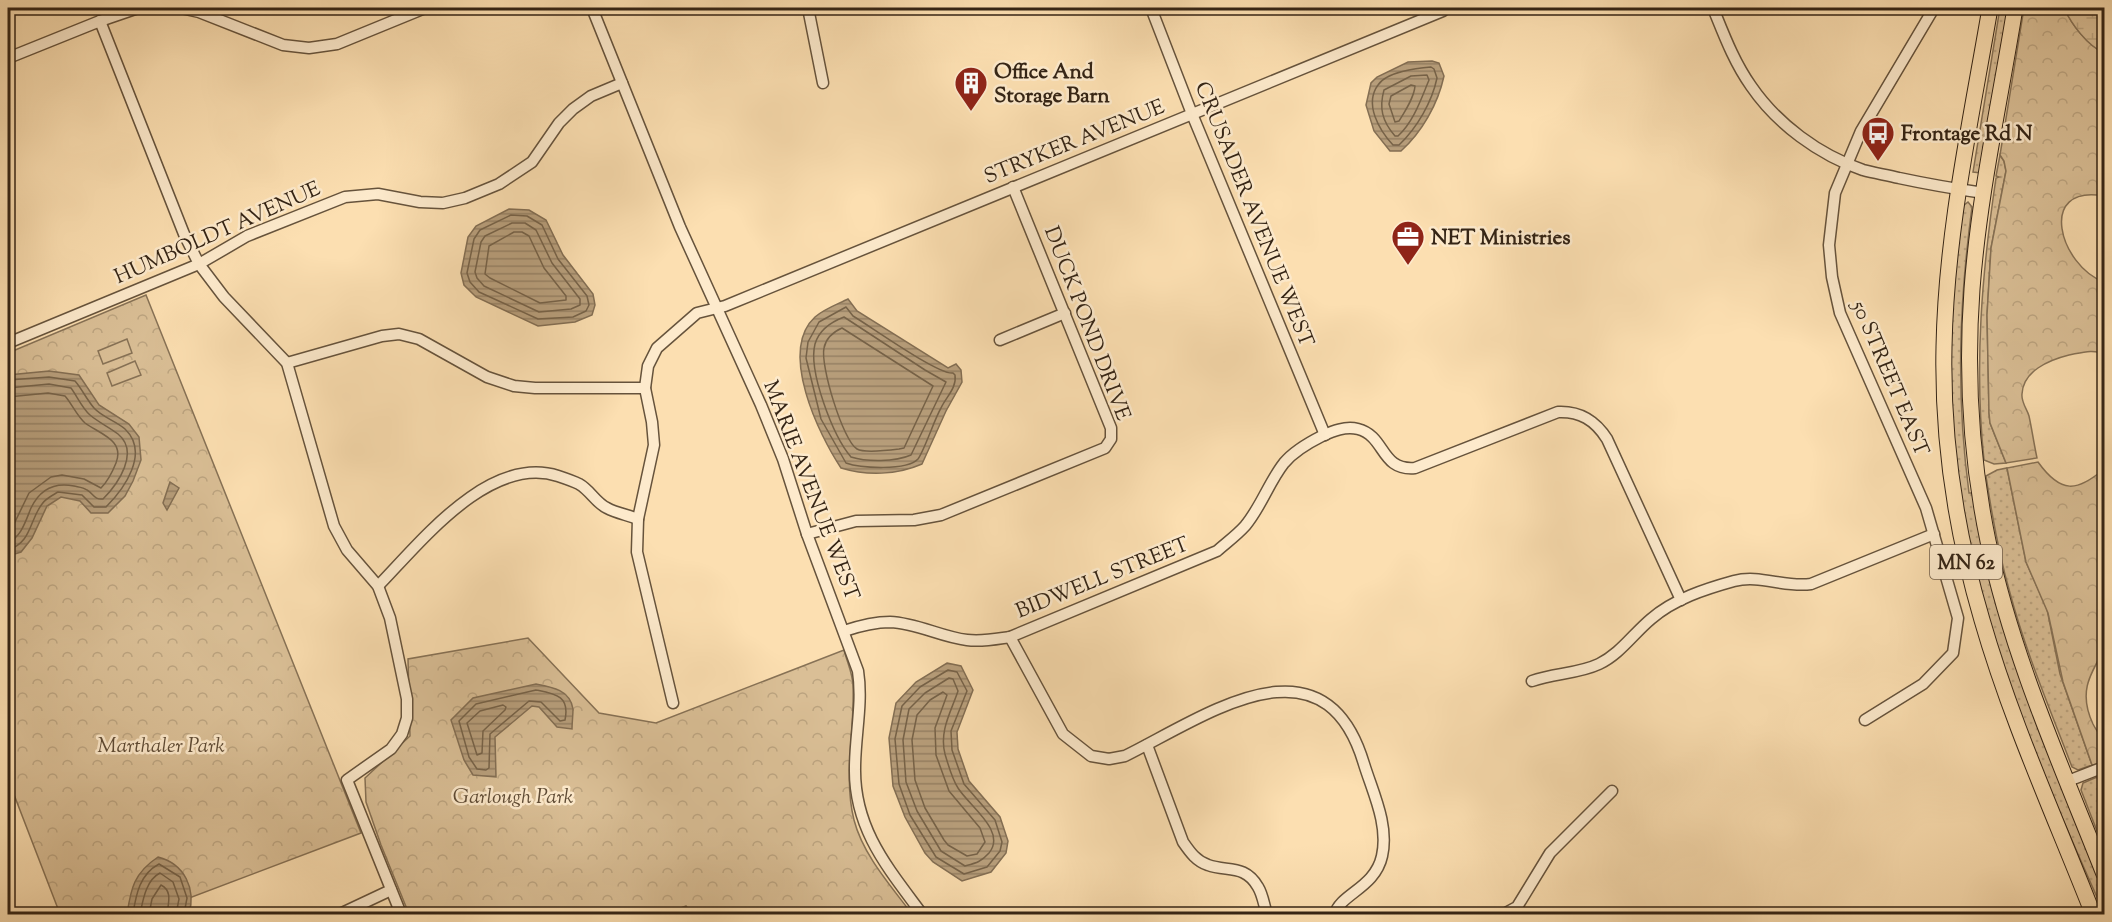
<svg xmlns="http://www.w3.org/2000/svg" width="2112" height="922" font-family="'Sorts Mill Goudy',serif">
  <defs>
    <pattern id="grass-dots" width="8" height="8" patternUnits="userSpaceOnUse" patternTransform="scale(1.5)"><rect width="8" height="8" fill="#dabf96"/><path d="M2 2h.1M6 6h.1" fill="none" stroke="#bca480" stroke-width="1.8" stroke-linecap="round"/></pattern>
    <pattern id="forest-crowns" width="20" height="18" patternUnits="userSpaceOnUse" patternTransform="scale(1.5)"><rect width="20" height="18" fill="#dabf96"/><path d="M2 6a3 3 0 1 1 6 0M12 15a3 3 0 1 1 6 0" fill="none" stroke="#bca480"/></pattern>
    <pattern id="wetland-marsh" width="20" height="14" patternUnits="userSpaceOnUse" patternTransform="scale(1.5)"><rect width="20" height="14" fill="#dabf96"/><path d="M1 5h8M5 5V1M11 12h8M15 12V8" fill="none" stroke="#bca480"/></pattern>
    <pattern id="water-rules" width="6" height="5" patternUnits="userSpaceOnUse" patternTransform="scale(1.5)"><rect width="6" height="5" fill="#b89f7c"/><path d="M0 2.5h6" fill="none" stroke="#968164"/></pattern>
  </defs>
  <rect width="100%" height="100%" fill="#fcdfb1"/>
  <filter id="stains"><feTurbulence type="fractalNoise" baseFrequency=".00333" numOctaves="4"/><feColorMatrix values="0 0 0 0 .2 0 0 0 0 .09 0 0 0 0 .02 0 0 0 .5 -.17"/></filter>
  <radialGradient id="worn" r=".72"><stop offset=".6" stop-color="#630" stop-opacity="0"/><stop offset="1" stop-color="#630" stop-opacity=".3"/></radialGradient>
  <g fill="url(#grass-dots)" stroke="#877256" stroke-width="1.5">
    <polygon points="2000,8 2008,8 1981,173 1973,172"/>
    <path d="M 2000,155 L 2004,161 L 2006,171 L 1991,248 L 1987,315 L 1989,413 L 1990,423 L 2006,463 L 1994,464 L 1984,460 C 1974,365 1982,272 1996,178 L 1999,177 L 1996,176 Z"/>
    <path d="M 1968,202 L 1972,207 C 1959,304 1956,395 1969,493 L 1973,493 L 2040,727 L 2104,891 L 2104,913 C 2038,764 1968,610 1954,446 C 1950,395 1949,343 1953,292 C 1955,263 1960,235 1963,206 Z"/>
    <path d="M 2007,468 L 2026,562 L 2047,609 L 2060,674 L 2092,765 L 2078,770 L 2072,767 C 2050,709 2026,653 2010,593 C 1999,555 1992,516 1986,476 L 1997,470 Z"/>
    <polygon points="2097,777 2104,797 2104,849 2081,790 2083,783"/>
  </g>
  <g fill="url(#forest-crowns)" stroke="#877256" stroke-width="1.5">
    <path d="M 2024,8 L 2064,8 C 2072,25 2087,45 2104,53 L 2104,196 C 2036,184 2060,266 2104,282 L 2104,355 C 2095,348 2080,353 2069,355 C 2049,360 2023,371 2022,394 C 2021,402 2027,409 2029,416 C 2032,430 2034,444 2037,458 L 2006,463 L 1990,423 L 1989,413 L 1987,315 L 1991,248 L 2006,171 L 2004,161 L 2000,155 Z"/>
    <polygon points="146,295 361,833 147,914 60,914 8,779 8,353"/>
    <path d="M 2038,462 C 2061,494 2077,492 2104,469 L 2104,650 C 2088,677 2079,694 2093,724 C 2096,730 2100,735 2103,740 C 2106,746 2104,756 2104,763 L 2092,765 L 2063,682 L 2048,613 L 2026,562 L 2007,468 Z"/>
    <path d="M 528,638 L 599,713 L 656,723 L 844,650 C 847,662 853,674 853,686 C 855,731 843,776 854,820 C 863,855 891,886 912,914 L 692,914 L 686,906 L 666,914 L 409,914 L 381,845 L 366,802 L 365,778 L 410,736 L 408,659 Z"/>
  </g>
  <path fill="url(#wetland-marsh)" stroke="#877256" stroke-width="1.5" d="M 2064,8 L 2104,8 L 2104,53 C 2087,45 2072,25 2064,8 Z"/>
  <g fill="#dabf96" stroke="#877256" stroke-width="1.5">
    <polygon points="127,339 132,353 103,364 98,351"/>
    <polygon points="135,361 141,375 112,386 107,373"/>
  </g>
  <g fill="url(#water-rules)" stroke="#836e53" stroke-width="1.5">
    <path d="M 1432,61 L 1439,63 L 1444,76 C 1438,104 1422,132 1401,151 L 1390,151 L 1374,131 L 1366,105 L 1371,83 L 1377,77 L 1408,62 Z"/>
    <polygon points="509,209 529,210 546,220 563,255 593,294 595,305 592,315 575,322 538,326 476,297 464,285 461,273 468,237 476,226"/>
    <path d="M 848,299 L 857,311 L 948,368 L 956,364 L 961,370 L 962,382 L 946,411 L 922,464 C 897,475 867,476 841,468 C 819,435 778,351 815,317 C 824,309 838,304 848,299 Z"/>
    <polygon points="49,371 79,375 99,405 129,424 139,437 141,460 133,481 125,496 108,513 91,513 80,501 61,497 47,506 32,538 21,552 8,556 8,375"/>
    <polygon points="170,482 179,488 167,510 163,503"/>
    <polygon points="947,663 961,666 973,690 957,732 958,749 969,781 1000,817 1008,841 1006,853 991,872 962,881 933,862 925,853 905,817 893,786 889,738 896,703 916,682"/>
    <path d="M 536,684 C 552,687 570,690 573,709 C 573,716 572,722 572,729 L 557,727 L 539,707 L 532,706 L 495,737 L 496,777 L 473,775 L 464,760 L 451,720 L 473,698 Z"/>
    <path d="M 158,857 C 185,864 196,889 189,914 L 127,914 C 131,888 134,873 158,857 Z"/>
  </g>
  <g fill="none" stroke-linecap="round" stroke-linejoin="round">
    <g stroke="#766248" stroke-width="1.5">
      <path d="M 1431,67 L 1434,69 L 1437,78 C 1432,102 1417,128 1399,145 L 1393,145 C 1379,130 1364,104 1378,85 C 1386,72 1417,68 1431,67 Z"/>
      <path d="M 1427,75 L 1429,80 C 1421,99 1414,121 1398,136 L 1395,136 C 1382,121 1379,108 1384,90 L 1411,76 Z"/>
      <path d="M 1411,85 L 1415,86 C 1414,98 1405,111 1399,121 L 1395,122 L 1389,104 L 1391,96 Z"/>
      <polygon points="511,215 527,216 542,225 558,259 587,296 589,305 586,311 573,317 538,319 479,292 470,282 467,273 474,239 480,230"/>
      <polygon points="512,223 525,223 536,230 552,263 580,299 580,305 571,309 539,312 484,286 477,278 475,272 481,242 485,236"/>
      <polygon points="514,232 522,232 529,236 544,268 566,296 566,300 540,303 490,278 485,274 489,246"/>
      <path d="M 846,307 L 853,316 C 870,326 938,375 953,373 L 955,375 C 957,388 946,397 941,408 C 934,420 925,449 918,459 C 907,471 860,468 846,463 L 821,419 L 806,358 L 808,342 L 819,322 Z"/>
      <path d="M 844,317 L 925,370 L 946,382 L 911,455 C 895,462 867,462 851,457 C 833,436 808,371 815,344 C 819,330 831,322 844,317 Z"/>
      <path d="M 842,328 L 933,386 L 904,448 L 899,449 C 891,450 864,453 857,449 C 843,441 820,365 824,348 C 826,338 833,332 842,328 Z"/>
      <path d="M 8,380 L 49,377 L 75,381 C 82,389 87,400 94,408 C 102,417 116,421 125,429 C 150,453 124,489 106,507 L 94,507 L 82,495 L 58,492 C 53,495 45,499 42,504 C 29,521 32,542 8,550"/>
      <path d="M 8,388 L 49,384 L 71,388 C 77,396 82,408 90,415 C 98,422 109,427 118,434 C 140,452 118,484 103,499 C 94,500 94,494 87,490 C 83,487 78,487 74,486 C 54,482 40,489 31,508 C 26,520 21,538 8,542"/>
      <path d="M 8,397 L 48,393 L 65,396 C 72,404 77,416 85,423 C 100,434 125,440 116,463 C 112,473 108,481 101,488 L 84,479 L 62,475 L 51,477 L 29,493 L 13,526 L 8,532"/>
      <polygon points="948,670 957,672 967,691 951,731 952,750 964,784 995,820 1002,842 1000,851 987,867 964,874 936,857 910,815 899,784 895,739 902,706 920,687"/>
      <path d="M 949,678 L 953,679 L 958,691 C 951,712 939,731 945,754 C 948,764 952,779 958,788 C 969,806 1007,831 989,853 C 981,862 976,863 965,866 L 941,851 L 917,811 L 906,782 L 903,740 L 909,709 L 925,693 Z"/>
      <path d="M 536,690 C 556,694 570,696 565,720 L 560,721 L 541,702 L 529,701 L 490,734 L 489,768 L 486,770 L 477,769 L 469,757 L 459,721 L 476,704 Z"/>
      <polygon points="943,692 947,695 935,728 936,755 949,791 980,828 985,842 977,854 967,856 948,845 944,840 925,808 915,780 912,740 917,715 930,700"/>
      <polygon points="503,705 506,707 505,710 483,731 482,753 477,755 467,723 480,711"/>
      <path d="M 133,914 C 136,894 140,874 159,864 L 180,877 L 187,898 L 184,914"/>
      <path d="M 140,914 C 143,900 146,880 160,873 L 173,882 L 179,899 L 176,914"/>
      <path d="M 149,914 L 152,899 L 161,885 C 173,891 168,904 167,914"/>
    </g>
    <defs>
      <g id="minor">
        <polyline points="181,8 199,12 283,45 309,48 337,44 425,8"/>
        <path d="M 592,8 L 680,227 L 761,405 L 783,459 L 807,534 L 858,671 C 863,703 855,736 855,768 C 854,829 888,868 922,914"/>
        <polyline points="808,8 823,83"/>
        <polyline points="1151,8 1192,114 1325,435"/>
        <path d="M 1713,8 C 1724,35 1734,62 1751,86 C 1777,124 1819,155 1863,170 C 1874,173 1887,175 1899,178 C 1927,184 1956,189 1984,193"/>
        <polyline points="100,21 184,234 199,264 224,297 287,363 334,526 347,550 378,586 390,618 407,699 407,718 402,734 391,749 347,780 401,914"/>
        <polyline points="8,58 100,21 138,8"/>
        <polyline points="1000,340 1065,313"/>
        <polyline points="8,343 199,264 247,236 345,197 378,194 420,202 443,203 465,198 499,184 532,162 559,123 573,109 591,96 622,83"/>
        <polyline points="287,363 382,336 399,334 419,339 487,377 514,386 535,388 645,388"/>
        <polyline points="807,534 856,521 914,520 941,515 1105,448 1111,439 1111,428 1013,187"/>
        <path d="M 378,586 C 420,543 489,454 558,476 C 564,478 573,481 579,484 C 590,490 596,503 607,508 C 616,513 628,515 638,519"/>
        <path d="M 844,631 C 859,626 874,622 890,622 C 917,623 941,637 967,640 C 982,642 996,639 1010,637 L 1217,551 C 1226,543 1237,535 1245,526 C 1261,507 1269,482 1284,463 C 1294,451 1308,443 1322,436 C 1333,431 1345,426 1358,429 C 1386,436 1380,471 1415,468 L 1558,412 C 1580,411 1595,420 1607,439 L 1681,600"/>
        <path d="M 1010,637 L 1063,734 L 1091,756 L 1109,759 L 1125,756 C 1204,717 1324,629 1364,764 C 1373,793 1389,825 1382,856 C 1375,888 1340,894 1335,914"/>
        <path d="M 1532,681 C 1554,673 1578,674 1599,664 C 1620,654 1633,634 1651,619 C 1674,599 1705,589 1734,581 C 1760,574 1784,588 1811,584 L 1934,534"/>
        <polyline points="673,703 637,552 638,519 654,445 652,422 645,388 648,366 657,348 697,313 725,306 1443,11 1445,8"/>
        <polyline points="1865,720 1923,684 1953,653 1958,618 1926,508 1840,313 1832,277 1829,245 1835,193 1861,131 1934,8"/>
        <path d="M 1147,745 L 1183,842 C 1190,852 1196,861 1208,865 C 1227,872 1245,864 1258,887 C 1263,895 1264,906 1267,914"/>
        <polyline points="2068,781 2104,767"/>
        <polyline points="340,914 391,890"/>
        <polyline points="1504,914 1517,907 1550,853 1612,791"/>
      </g>
      <g id="highway">
        <path d="M 1990,8 C 1971,120 1946,233 1944,347 C 1942,440 1956,532 1982,620 C 2011,721 2055,817 2093,914"/>
        <path d="M 2015,8 C 2000,101 1979,195 1972,289 C 1966,373 1971,459 1988,541 C 2012,656 2061,765 2104,874"/>
      </g>
    </defs>
    <use href="#minor" stroke="#66533c" stroke-width="13"/>
    <use href="#highway" stroke="#342415" stroke-width="17"/>
    <use href="#minor" stroke="#fdeacc" stroke-width="10"/>
    <use href="#highway" stroke="#fcdfb1" stroke-width="15"/>
  </g>
  <defs>
    <symbol id="building-pin" viewBox="-11 -11 22 30"><path d="M0 17L-7.5 6A9.5 9.5 0 1 1 7.5 6Z" fill="#8f2418" stroke="#fdeacc"/><path d="M-4-6H4V6H1V3H-1V6H-4ZM-2.5-4.3h1.7v1.8h-1.7ZM.8-4.3h1.7v1.8H.8ZM-2.5-1h1.7V.8h-1.7ZM.8-1h1.7V.8H.8Z" fill="#fff"/></symbol>
    <symbol id="bus-pin" viewBox="-11 -11 22 30"><path d="M0 17L-7.5 6A9.5 9.5 0 1 1 7.5 6Z" fill="#8f2418" stroke="#fdeacc"/><path d="M-5-6H5V4H4V6H2V4H-2V6H-4V4H-5ZM-3.5-4V0h7V-4ZM-3.5 1.2v1.5H-2V1.2ZM2 1.2v1.5H3.5V1.2Z" fill="#fff"/></symbol>
    <symbol id="office-pin" viewBox="-11 -11 22 30"><path d="M0 17L-7.5 6A9.5 9.5 0 1 1 7.5 6Z" fill="#8f2418" stroke="#fdeacc"/><path d="M-6-3h4V-5.5h4V-3h4V5H-6ZM-1-4.5V-3h2v-1.5ZM-6 0V1H6V0Z" fill="#fff"/></symbol>
  </defs>
  <g fill-rule="evenodd">
    <use href="#building-pin" x="952" y="64" width="38" height="52"/>
    <use href="#bus-pin" x="1859" y="114" width="38" height="52"/>
    <use href="#office-pin" x="1389" y="218" width="38" height="52"/>
  </g>
  <g text-anchor="middle" stroke-width="5" stroke-linejoin="round" paint-order="stroke">
    <rect fill="#fdeacc" stroke="#705f4c" stroke-width="1.5" x="1930" y="545" width="72" height="34" rx="4.5"/>
    <g font-size="20" font-weight="bold" fill="#342415">
      <text x="1966" y="569">MN 62</text>
    </g>
    <g font-size="21" font-weight="bold" fill="#342415" stroke="#fdeacc" text-anchor="start">
      <text x="994" y="78">Office And<tspan x="994" dy="24">Storage Barn</tspan></text>
      <text x="1901" y="140">Frontage Rd N</text>
      <text x="1431" y="244">NET Ministries</text>
    </g>
    <g font-size="21" fill="#342415" stroke="#fdeacc">
      <text transform="translate(1074 141) rotate(-22)" y="7">STRYKER AVENUE</text>
      <text transform="translate(1255 214) rotate(68)" y="7">CRUSADER AVENUE WEST</text>
      <text transform="translate(217 232) rotate(-24)" y="7">HUMBOLDT AVENUE</text>
      <text transform="translate(1088 323) rotate(69)" y="7">DUCK POND DRIVE</text>
      <text transform="translate(1891 378) rotate(67)" y="7">50 STREET EAST</text>
      <text transform="translate(812 490) rotate(69)" y="7">MARIE AVENUE WEST</text>
      <text transform="translate(1102 577) rotate(-22)" y="7">BIDWELL STREET</text>
    </g>
    <g font-size="21" font-style="italic" fill="#5e4b35" stroke="#fdeacc">
      <text x="161" y="752">Marthaler Park</text>
      <text x="513" y="803">Garlough Park</text>
    </g>
  </g>
  <rect width="2112" height="922" fill="none" stroke="#fcdfb1" stroke-width="30"/>
  <rect x="9" y="9" width="2094" height="904" fill="none" stroke="#342415" stroke-width="3"/>
  <rect x="15" y="15" width="2082" height="892" fill="none" stroke="#342415" stroke-width="1.5"/>
  <rect width="100%" height="100%" filter="url(#stains)"/>
  <rect width="100%" height="100%" fill="url(#worn)"/>
</svg>
